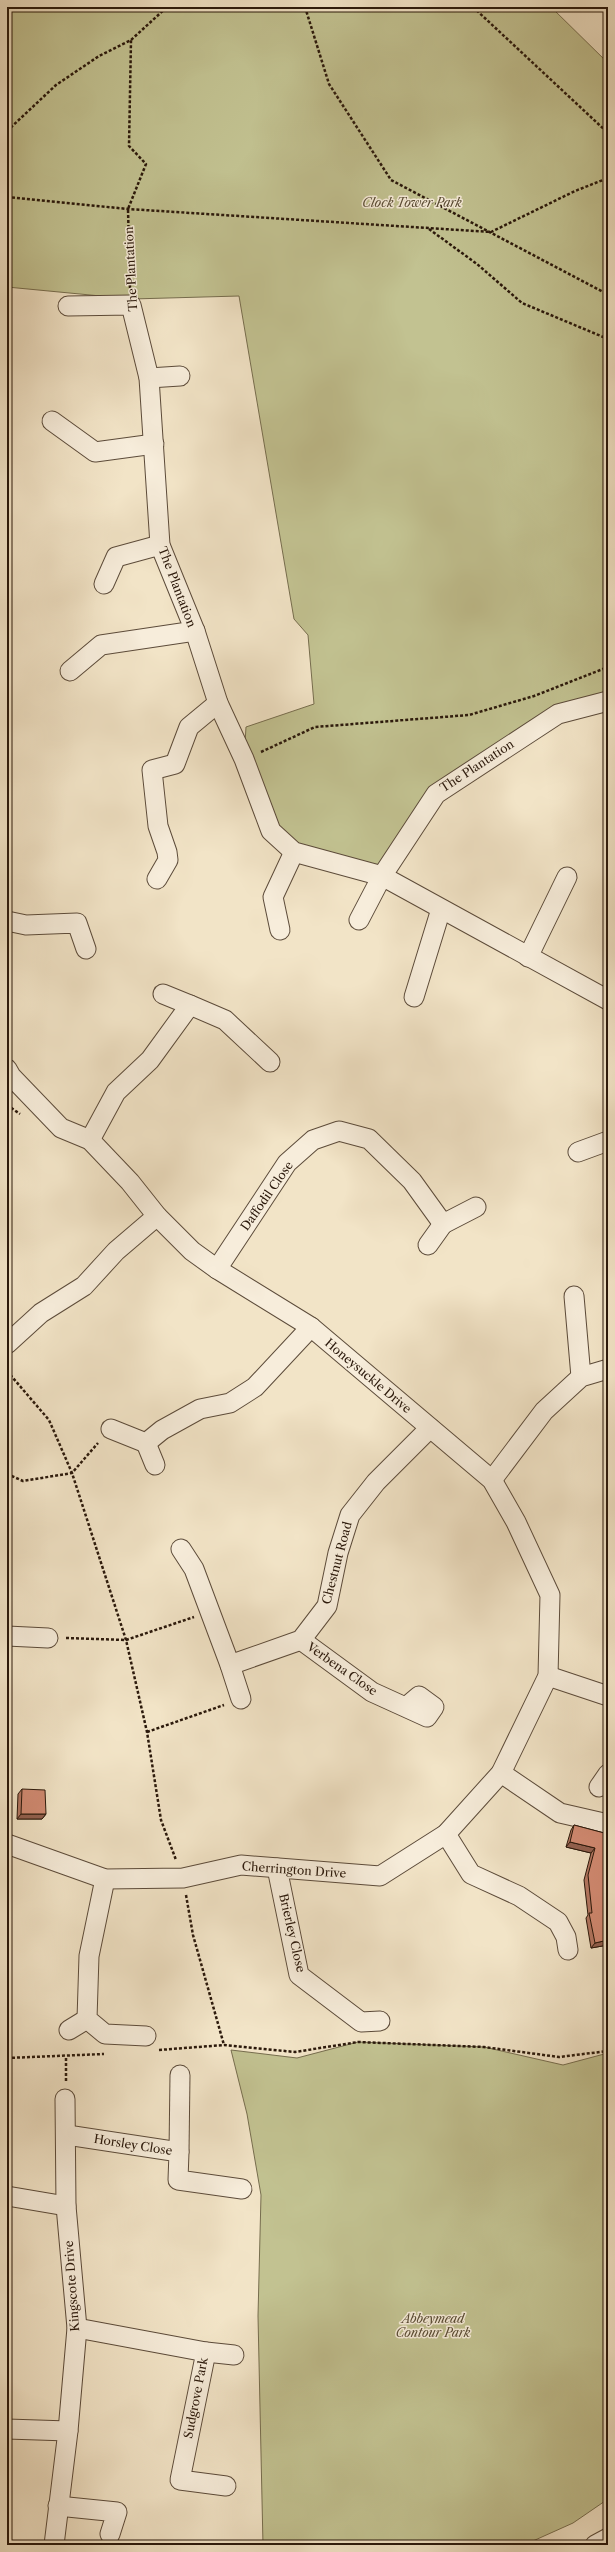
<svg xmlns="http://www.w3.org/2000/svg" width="615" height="2552" font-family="'Libre Caslon Text',serif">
  <rect width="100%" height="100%" fill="#f2e4c7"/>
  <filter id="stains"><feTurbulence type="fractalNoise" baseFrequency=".005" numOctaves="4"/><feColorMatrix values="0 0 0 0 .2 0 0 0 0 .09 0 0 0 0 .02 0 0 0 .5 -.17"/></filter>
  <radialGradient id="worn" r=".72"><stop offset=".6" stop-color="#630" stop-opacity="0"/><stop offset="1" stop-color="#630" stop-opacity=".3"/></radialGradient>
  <g fill="#c2c291" stroke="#766d4e">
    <polygon points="7,7 551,7 608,63 608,701 558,714 436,794 382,876 294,852 271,831 244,759 246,727 314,704 308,635 294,619 239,296 132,299 7,287"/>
    <polygon points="358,2042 484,2047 563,2065 608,2053 608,2499 573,2523 524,2545 263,2545 258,2316 261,2195 247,2114 231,2050 297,2058"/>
  </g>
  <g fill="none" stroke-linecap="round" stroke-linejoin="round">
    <defs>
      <g id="minor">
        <polyline points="68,306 131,305 149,378 160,545 195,631 218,703 244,759 271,831 294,852 382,876 608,1000"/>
        <polyline points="149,378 180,376"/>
        <polyline points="52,421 95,452 154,444"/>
        <polyline points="104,584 116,557 160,545"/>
        <polyline points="70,671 101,645 195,631"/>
        <polyline points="157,879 168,860 167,852 158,826 152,770 175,764 189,727 218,703"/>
        <polyline points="359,920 382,876 436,794 558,714 608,701"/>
        <polyline points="7,921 26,925 77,923 86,949"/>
        <polyline points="280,930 273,897 294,852"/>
        <polyline points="528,957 567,877"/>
        <polyline points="163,994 190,1005"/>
        <polyline points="414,997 441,909"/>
        <polyline points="7,1069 11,1076 61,1128 90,1140 130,1182 157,1216 192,1251 217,1269 311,1327 492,1480 516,1522 550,1595 548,1676 501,1773 446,1834 380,1876 241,1865 183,1878 105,1879 7,1844"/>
        <polyline points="90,1140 116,1092 150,1060 190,1005 225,1020 270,1062"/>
        <polyline points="578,1152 608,1141"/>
        <polyline points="428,1245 443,1224"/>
        <polyline points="217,1269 287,1163 313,1140 339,1131 369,1139 412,1181 443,1224 476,1207"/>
        <polyline points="574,1296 581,1377"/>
        <polyline points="7,1344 41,1313 84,1286 116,1251 157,1216"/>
        <polyline points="111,1429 146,1443 162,1430 200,1409 230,1403 255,1387 311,1327"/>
        <polyline points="146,1443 155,1465"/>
        <polyline points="492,1480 544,1411 581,1377 608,1369"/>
        <polyline points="181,1549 194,1569 230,1665 301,1640 327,1606 338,1553 350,1515 376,1482 430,1428"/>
        <polyline points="7,1636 48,1638"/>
        <polyline points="301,1640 372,1692 427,1717 434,1707 419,1696 406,1707"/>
        <polyline points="230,1665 241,1699"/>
        <polyline points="548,1676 608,1696"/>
        <polyline points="501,1773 560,1813 608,1824"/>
        <polyline points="599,1787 608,1774"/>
        <polyline points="446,1834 471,1874 519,1896 558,1922 566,1937 568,1950"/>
        <polyline points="277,1868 299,1975 361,2022 380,2021"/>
        <polyline points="105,1879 89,1956 87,2019 105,2034 146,2036"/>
        <polyline points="69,2030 87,2019"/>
        <polyline points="67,2135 179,2152 178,2180 242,2189"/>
        <polyline points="179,2152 180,2075"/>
        <polyline points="7,2196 66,2206"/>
        <polyline points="77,2328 206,2352 180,2480 226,2486"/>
        <polyline points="206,2352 234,2355"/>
        <polyline points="7,2429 68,2431"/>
        <polyline points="58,2506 117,2512 110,2534"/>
        <polyline points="54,2545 68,2431 77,2328 66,2206 65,2099"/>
        <polyline points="595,2545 608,2538"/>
      </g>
    </defs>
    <use href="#minor" stroke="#5c4b3a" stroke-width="21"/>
    <g stroke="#2a180b" stroke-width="2.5" stroke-dasharray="3 2" stroke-linecap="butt">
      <polyline points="305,7 329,84 391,180 607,294"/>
      <polyline points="473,7 608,133"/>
      <polyline points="7,131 56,85 99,56 131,40 167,7"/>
      <polyline points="7,197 128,209 491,232 575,191 608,178"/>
      <polyline points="429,229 477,264 522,303 608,339"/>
      <polyline points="130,288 128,209 146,164 129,146 131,40"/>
      <polyline points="261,752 315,727 469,715 534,696 608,667"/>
      <polyline points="7,1105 20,1114"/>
      <polyline points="7,1371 49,1420 72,1473 126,1640 147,1732 161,1820 176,1860"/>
      <polyline points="7,1474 23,1481 72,1473 98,1443"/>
      <polyline points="66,1638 126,1640 194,1617"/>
      <polyline points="147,1732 224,1705"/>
      <polyline points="186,1895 193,1935 224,2045"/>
      <polyline points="159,2050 224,2045 295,2052 358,2042 484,2047 559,2057 608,2051"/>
      <polyline points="7,2058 104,2054"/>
      <polyline points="66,2081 66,2057"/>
    </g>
    <use href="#minor" stroke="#f7eddb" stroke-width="19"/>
  </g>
  <g fill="#b57863" stroke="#2a180b">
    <polygon points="22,1789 46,1814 42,1819 17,1819 18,1794"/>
    <polygon points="574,1825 608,1834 606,1872 608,1945 591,1948 586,1918 588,1915 584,1880 591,1853 566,1847 571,1830"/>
  </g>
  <g fill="#936150" stroke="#2a180b">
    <polygon points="21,1814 46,1814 42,1819 17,1819"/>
    <polygon points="570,1842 595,1848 591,1853 566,1847"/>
    <polygon points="608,1940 608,1945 591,1948 595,1943"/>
  </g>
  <g fill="#d28b73" stroke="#2a180b">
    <polygon points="22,1789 45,1790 46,1814 21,1814"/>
    <polygon points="574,1825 608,1834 608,1864 606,1872 608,1872 608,1940 595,1943 589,1913 592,1913 588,1875 595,1848 570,1842"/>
  </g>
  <g text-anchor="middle" stroke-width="3" stroke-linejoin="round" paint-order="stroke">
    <g font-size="12" font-style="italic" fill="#584b33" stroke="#f7eddb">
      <text x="412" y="207">Clock Tower Park</text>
      <text x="433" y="2323">Abbeymead<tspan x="433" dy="14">Contour Park</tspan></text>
    </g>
    <g font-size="12" fill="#2a180b" stroke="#f7eddb">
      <text transform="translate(131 269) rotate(-93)" y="4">The Plantation</text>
      <text transform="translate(177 587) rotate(69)" y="4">The Plantation</text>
      <text transform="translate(477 766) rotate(-33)" y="4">The Plantation</text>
      <text transform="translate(267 1196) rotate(-55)" y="4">Daffodil Close</text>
      <text transform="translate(368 1376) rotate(40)" y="4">Honeysuckle Drive</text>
      <text transform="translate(337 1563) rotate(-75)" y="4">Chestnut Road</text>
      <text transform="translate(342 1669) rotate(35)" y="4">Verbena Close</text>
      <text transform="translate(294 1870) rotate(4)" y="4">Cherrington Drive</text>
      <text transform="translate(292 1933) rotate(77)" y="4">Brierley Close</text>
      <text transform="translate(133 2145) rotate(9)" y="4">Horsley Close</text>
      <text transform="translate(72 2286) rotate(-94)" y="4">Kingscote Drive</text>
      <text transform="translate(196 2398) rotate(-79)" y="4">Sudgrove Park</text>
    </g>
  </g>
  <rect width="615" height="2552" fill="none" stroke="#f2e4c7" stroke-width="24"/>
  <rect x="8" y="8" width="599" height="2536" fill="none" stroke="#2a180b" stroke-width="2"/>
  <rect x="12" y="12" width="591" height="2528" fill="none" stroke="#2a180b"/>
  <rect width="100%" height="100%" filter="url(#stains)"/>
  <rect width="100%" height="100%" fill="url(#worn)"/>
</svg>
